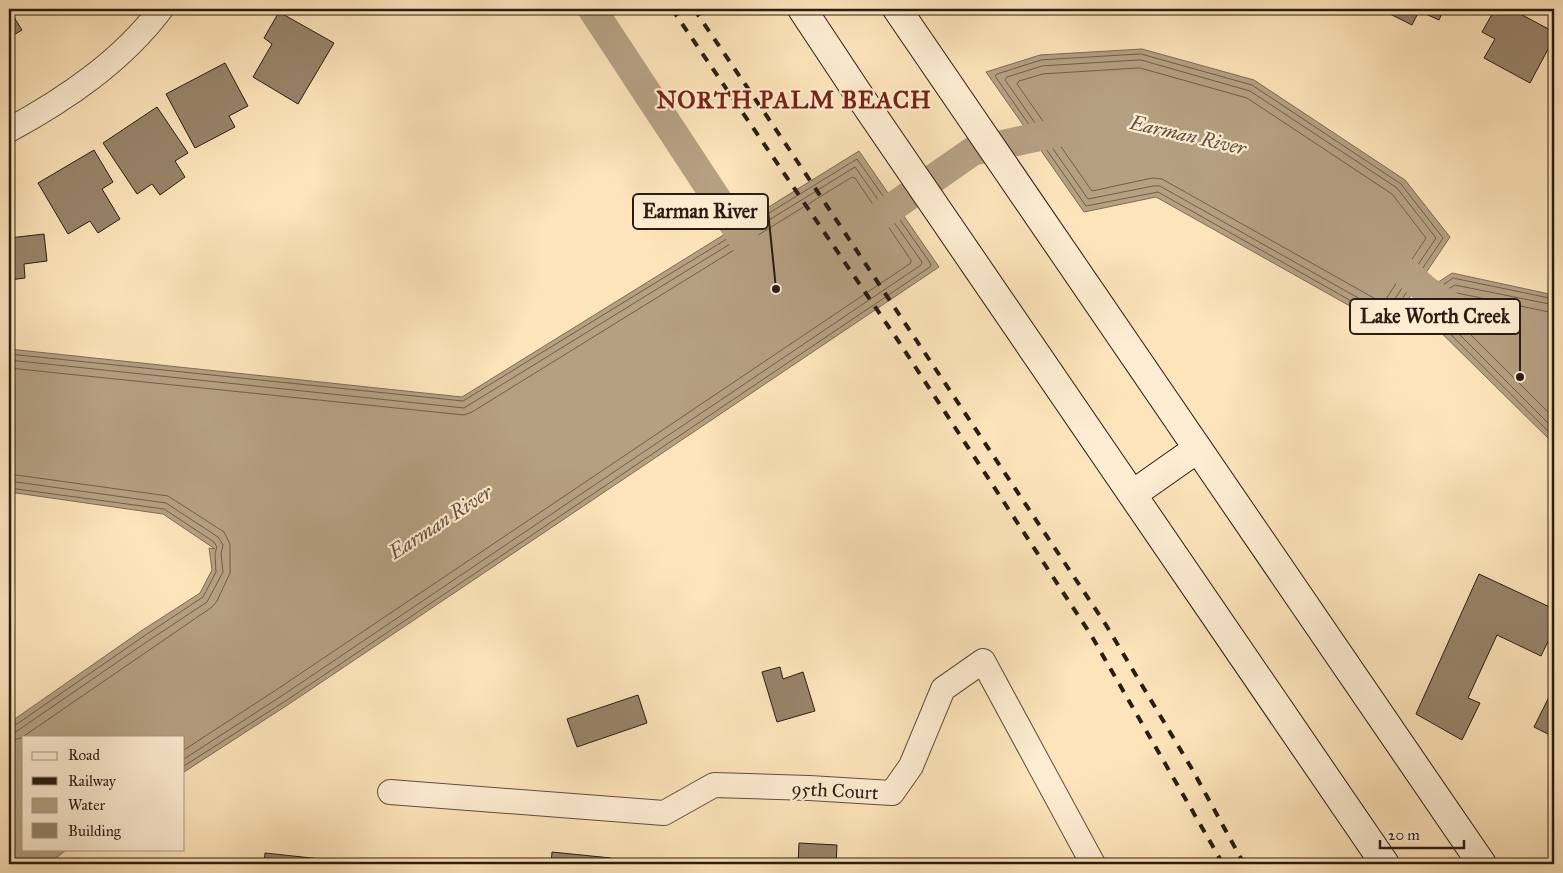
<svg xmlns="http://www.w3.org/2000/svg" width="1563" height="873" font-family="'IM FELL Great Primer',serif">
  <rect width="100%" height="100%" fill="#fde4ba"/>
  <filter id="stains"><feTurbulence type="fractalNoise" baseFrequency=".004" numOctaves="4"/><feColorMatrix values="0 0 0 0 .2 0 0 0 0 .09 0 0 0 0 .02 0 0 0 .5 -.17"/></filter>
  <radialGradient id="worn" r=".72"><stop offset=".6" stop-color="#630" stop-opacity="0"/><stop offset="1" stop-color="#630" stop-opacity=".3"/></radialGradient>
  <g fill="#b5a082" stroke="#7d6b56">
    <polygon points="1142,49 1254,80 1405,180 1450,237 1389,328 1156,197 1084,212 986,72 1040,55"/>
    <polygon points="859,151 939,267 289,704 184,772 184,737 24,737 24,849 67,849 49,864 9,864 9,723 141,631 200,593 212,570 209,548 215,549 163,514 9,492 9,349 462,397"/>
    <polygon points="1452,273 1554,295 1554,444 1417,309 1426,290"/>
  </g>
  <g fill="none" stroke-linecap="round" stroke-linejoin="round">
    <g stroke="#705e4b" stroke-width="1">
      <polygon points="1141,54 1252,85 1401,184 1443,238 1388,320 1385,320 1158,192 1086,206 995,76 997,74 1041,60"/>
      <polygon points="1141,60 1250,91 1397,188 1436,238 1386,312 1383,312 1160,186 1153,186 1088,199 1005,80 1007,77 1042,66"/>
      <polygon points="1140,68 1247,98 1392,194 1426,238 1384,302 1381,302 1162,179 1152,178 1092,191 1017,84 1019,81 1043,74"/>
      <polyline points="1554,299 1453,278 1431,293 1424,308 1554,437"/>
      <polyline points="1554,305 1455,285 1435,297 1431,306 1554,429"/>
      <polyline points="1554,313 1457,293 1442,302 1440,304 1554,418"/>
      <polyline points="9,354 463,401 857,159 931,264 930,267 287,700 184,766"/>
      <polyline points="9,360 464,408 855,167 922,262 921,265 283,695 184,759"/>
      <polyline points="9,368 464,415 472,412 852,177 855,178 911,260 911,263 279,688 184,750"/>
      <polyline points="9,474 168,496 224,532 230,544 230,573 217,601 212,607 21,738 9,741"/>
      <polyline points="9,481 166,503 218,537 223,545 221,554 223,572 207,602 148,641 17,731 9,733"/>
      <polyline points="9,488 164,509 214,542 217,547 215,553 216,572 203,597 144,636 14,726 9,727"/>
    </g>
    <g stroke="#b5a082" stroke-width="29">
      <polyline points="592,9 757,260"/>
      <polyline points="864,227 973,151 1069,130"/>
      <polyline points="1390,259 1426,290 1459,312"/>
    </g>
  </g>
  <g fill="#98846a" stroke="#2a1c14">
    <polygon points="9,9 22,30 9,38"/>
    <polygon points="1380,9 1444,9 1439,20 1419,11 1412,25"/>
    <polygon points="1495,9 1511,9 1554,32 1554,38 1530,83 1484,58 1495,39 1482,32"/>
    <polygon points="279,12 334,43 298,104 253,77 272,44 264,38"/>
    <polygon points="225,63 248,106 229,116 235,127 195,148 166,94"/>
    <polygon points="157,107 188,153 175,161 185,177 160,195 152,184 137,194 103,143"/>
    <polygon points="94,150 113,182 102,189 120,219 98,233 90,221 68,234 38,183"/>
    <polygon points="44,234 47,261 24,264 25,278 9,280 9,238"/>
    <polygon points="1479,574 1554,609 1554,629 1541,656 1497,635 1468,698 1480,703 1462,740 1416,714"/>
    <polygon points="780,667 783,679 803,672 815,711 777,722 762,672"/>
    <polygon points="1554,687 1554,737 1534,727"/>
    <polygon points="638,695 647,723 577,747 567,719"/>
    <polygon points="799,843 837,845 836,864 798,864"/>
    <polygon points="552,852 611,858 611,864 551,864"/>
    <polygon points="265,853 321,859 320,864 264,864"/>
  </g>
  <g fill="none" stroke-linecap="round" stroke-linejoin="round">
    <defs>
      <g id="street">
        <path d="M 9,130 C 66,99 122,61 161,9"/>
        <polyline points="390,792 664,813 714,785 809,788 892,793 911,766 943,689 983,661 1093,864"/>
      </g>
      <g id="secondary">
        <polyline points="802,9 861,98 1385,864"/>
        <polyline points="897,9 1482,864"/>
        <polyline points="1133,494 1197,449"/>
      </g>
    </defs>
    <use href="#street" stroke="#5f4e3e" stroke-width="26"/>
    <use href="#secondary" stroke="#2a1c14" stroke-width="30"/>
    <use href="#street" stroke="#feedd2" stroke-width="24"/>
    <use href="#secondary" stroke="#feedd2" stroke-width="28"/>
    <g stroke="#2a1c14" stroke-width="4" stroke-dasharray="9 9" stroke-linecap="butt">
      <polyline points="672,9 897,339 1091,635 1223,864"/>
      <polyline points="694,9 785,143 1106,625 1192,769 1244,864"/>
    </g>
  </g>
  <g text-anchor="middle" stroke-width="4.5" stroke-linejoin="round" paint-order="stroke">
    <g font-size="19" fill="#2a1c14" stroke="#feedd2">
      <text transform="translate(835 790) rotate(3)" y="7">95th Court</text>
    </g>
    <g font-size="20" font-style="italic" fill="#625140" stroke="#feedd2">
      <text transform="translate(1188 135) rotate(13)" y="7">Earman River</text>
      <text transform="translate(440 522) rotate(-33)" y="7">Earman River</text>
    </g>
    <g font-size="24" font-weight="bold" letter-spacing="1" fill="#7a1f14" stroke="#feedd2">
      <text x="794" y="108">NORTH PALM BEACH</text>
    </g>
  </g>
  <path fill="none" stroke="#2a1c14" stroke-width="2" d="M776 289L768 211M1520 377L1520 316"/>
  <g fill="#2a1c14" stroke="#feedd2" stroke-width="2">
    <circle cx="776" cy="289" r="5"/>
    <circle cx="1520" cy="377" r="5"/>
  </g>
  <g fill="#feedd2" stroke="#2a1c14" stroke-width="2">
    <rect x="633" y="194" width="135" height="35" rx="5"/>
    <rect x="1350" y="299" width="170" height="35" rx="5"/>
  </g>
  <g font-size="20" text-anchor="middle" font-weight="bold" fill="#2a1c14">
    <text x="700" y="218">Earman River</text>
    <text x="1435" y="323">Lake Worth Creek</text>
  </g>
  <rect width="1563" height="873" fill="none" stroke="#fde4ba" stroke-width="30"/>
  <rect x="10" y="10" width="1543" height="853" fill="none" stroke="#2a1c14" stroke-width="2.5"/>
  <rect x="15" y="15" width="1533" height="843" fill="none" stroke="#2a1c14"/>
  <rect x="22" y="736" width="162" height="115" fill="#feedd2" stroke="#a99986"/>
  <rect x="32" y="752" width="25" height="8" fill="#feedd2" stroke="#a99986"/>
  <text x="68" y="760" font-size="15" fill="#2a1c14">Road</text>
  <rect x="32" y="777" width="25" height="8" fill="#2a1c14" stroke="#a99986"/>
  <text x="68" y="786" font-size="15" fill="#2a1c14">Railway</text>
  <rect x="32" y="798" width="25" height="15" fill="#b5a082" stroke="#a99986"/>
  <text x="68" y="810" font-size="15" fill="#2a1c14">Water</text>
  <rect x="32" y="823" width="25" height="15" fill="#98846a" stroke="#a99986"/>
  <text x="68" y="836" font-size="15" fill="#2a1c14">Building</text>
  <path d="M1380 840v8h84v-8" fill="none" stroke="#2a1c14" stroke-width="2.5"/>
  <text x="1388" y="840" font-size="15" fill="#2a1c14" stroke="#feedd2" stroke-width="4" paint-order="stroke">20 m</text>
  <rect width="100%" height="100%" filter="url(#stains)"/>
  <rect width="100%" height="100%" fill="url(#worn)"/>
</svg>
